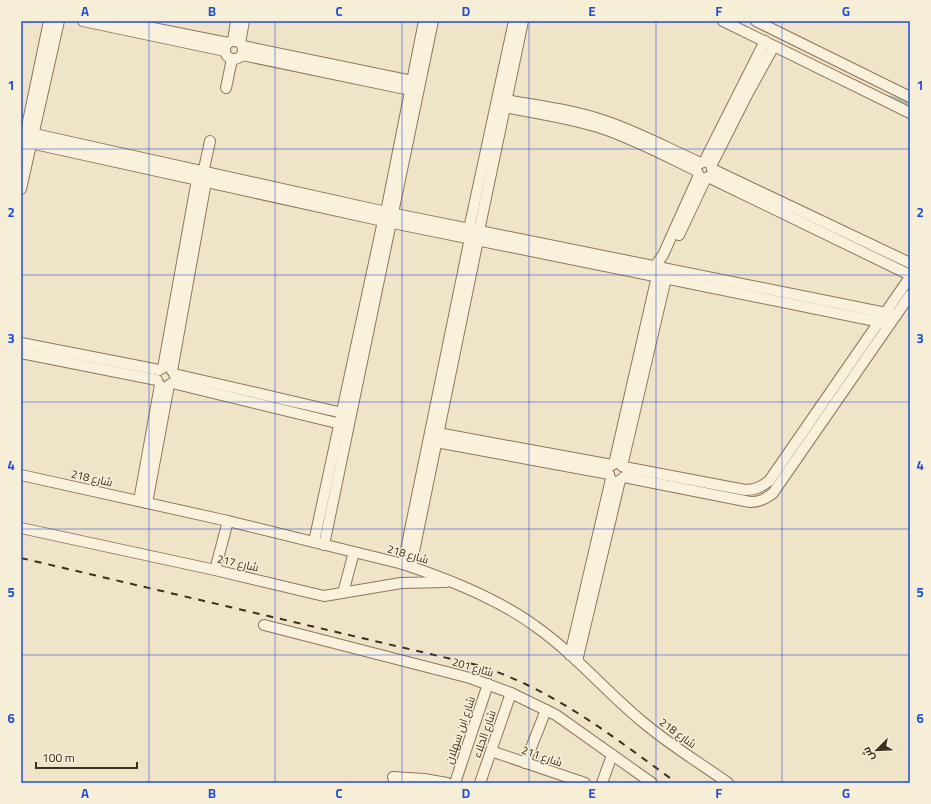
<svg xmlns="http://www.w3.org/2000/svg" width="931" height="804" font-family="Georgia,Cairo,serif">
  <rect width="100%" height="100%" fill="#f0e4c8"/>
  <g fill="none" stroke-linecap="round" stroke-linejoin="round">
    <polyline stroke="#a9c4bc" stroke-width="7" points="890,99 910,105"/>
    <defs>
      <g id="minor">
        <polyline points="83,21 225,51"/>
        <polyline points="118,21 228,43"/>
        <polyline points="723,21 910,113"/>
        <polyline points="756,21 910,97"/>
        <circle cx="234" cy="50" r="9"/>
        <polyline points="233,41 236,21"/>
        <polyline points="240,43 244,21"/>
        <polyline points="243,46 412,81"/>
        <polyline points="242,55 410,90"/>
        <polyline points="226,88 232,59"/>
        <path d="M 506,100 C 539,106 574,110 605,121 C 638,132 669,149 701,163"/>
        <path d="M 505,107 C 538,114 572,118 604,129 C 636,140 666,156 697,171"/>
        <polyline points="21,131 386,212 896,315"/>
        <polyline points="21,141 383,221 890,324"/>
        <polyline points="21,155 49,21"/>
        <polyline points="704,162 765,41"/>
        <polyline points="711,166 748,93 774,46"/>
        <polyline points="712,169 910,263"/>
        <polyline points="708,177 910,275"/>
        <polyline points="202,178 210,141"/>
        <polyline points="21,189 59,21"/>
        <polyline points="386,212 424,21"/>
        <polyline points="393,213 433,21"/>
        <polyline points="469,229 514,21"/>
        <polyline points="479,231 523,21"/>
        <polyline points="679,235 706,178"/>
        <polyline points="655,266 663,255 699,175"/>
        <polyline points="21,343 159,370"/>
        <polyline points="21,353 157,380"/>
        <polyline points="163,368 198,174"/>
        <polyline points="172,371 207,176"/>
        <polyline points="174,374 347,414"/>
        <polyline points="172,383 345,425"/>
        <polyline points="438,433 612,465"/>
        <polyline points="436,442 609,474"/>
        <polyline points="614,464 657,276"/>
        <polyline points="622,466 666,278"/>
        <path d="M 624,467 L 745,490 C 755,490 761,487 769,481 L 910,277"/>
        <path d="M 21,475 L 228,521 L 403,564 C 448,579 497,598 535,626 C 575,654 606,692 644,723 C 670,745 700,763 728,783"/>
        <path d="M 624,477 L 750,502 C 760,502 766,499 773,493 L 910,295"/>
        <polyline points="139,501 160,385"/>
        <polyline points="147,503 169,385"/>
        <polyline points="21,528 215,570 324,596 401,583 446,582"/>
        <polyline points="314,542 383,221"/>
        <polyline points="324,545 391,222"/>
        <polyline points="403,564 470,238"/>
        <polyline points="411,566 478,240"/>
        <polyline points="215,570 228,521"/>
        <polyline points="343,593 354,552"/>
        <polyline points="264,625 470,678 511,693 556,715 652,783"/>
        <polyline points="570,655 611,479"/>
        <polyline points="577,661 620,480"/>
        <polyline points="491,751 585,783"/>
        <polyline points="525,763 546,710"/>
        <polyline points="395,783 393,777 424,779 447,783"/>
        <polyline points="455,783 488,684"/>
        <polyline points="480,783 511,693"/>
        <polyline points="602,783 612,755"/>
      </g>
    </defs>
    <use href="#minor" stroke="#8d765c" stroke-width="12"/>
    <use href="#minor" stroke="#faf1dc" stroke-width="10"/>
    <path stroke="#3d2e20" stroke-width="2" stroke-dasharray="7 7" stroke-linecap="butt" d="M 21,558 L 477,665 C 554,689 613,737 677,783"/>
  </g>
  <path fill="none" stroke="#1d4ed8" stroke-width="1" stroke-opacity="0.55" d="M 149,21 L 149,783M 275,21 L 275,783M 402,21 L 402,783M 529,21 L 529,783M 656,21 L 656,783M 782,21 L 782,783M 21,149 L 910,149M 21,275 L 910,275M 21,402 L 910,402M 21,529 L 910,529M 21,655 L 910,655"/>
  <g text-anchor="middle" stroke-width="3" stroke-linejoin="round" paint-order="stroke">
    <g font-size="11" fill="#3d2e20" stroke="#f7eed8">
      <text transform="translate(92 478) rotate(13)" y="4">شارع 218</text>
      <text transform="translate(408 554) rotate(16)" y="4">شارع 218</text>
      <text transform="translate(238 563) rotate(13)" y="4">شارع 217</text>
      <text transform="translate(473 667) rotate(16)" y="4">شارع 201</text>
      <text transform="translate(460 730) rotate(-71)" y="4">شارع ابن سهلان</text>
      <text transform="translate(678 733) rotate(36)" y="4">شارع 218</text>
      <text transform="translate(484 734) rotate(-71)" y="4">شارع الجلاء</text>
      <text transform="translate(542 756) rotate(19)" y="4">شارع 211</text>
    </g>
  </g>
  <rect width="931" height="804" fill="none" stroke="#f7eed8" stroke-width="44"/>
  <g transform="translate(877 750) rotate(246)" stroke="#f7eed8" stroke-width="3" paint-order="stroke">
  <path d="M0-3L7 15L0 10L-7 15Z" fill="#3d2e20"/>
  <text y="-6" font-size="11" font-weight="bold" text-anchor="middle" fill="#3d2e20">ش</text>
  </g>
  <path d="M36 762v6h101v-6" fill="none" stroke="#3d2e20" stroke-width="2"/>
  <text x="42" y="762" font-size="12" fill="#3d2e20" stroke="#f7eed8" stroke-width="3" paint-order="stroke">100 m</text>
  <rect x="22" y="22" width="887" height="760" fill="none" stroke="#1d4ed8" stroke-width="1.5"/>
  <g font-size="13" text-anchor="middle" font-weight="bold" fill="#1d4ed8">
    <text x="85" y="16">A</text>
    <text x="212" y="16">B</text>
    <text x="339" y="16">C</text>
    <text x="466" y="16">D</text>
    <text x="592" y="16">E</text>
    <text x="719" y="16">F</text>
    <text x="846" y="16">G</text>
    <text x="11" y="90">1</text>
    <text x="920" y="90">1</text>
    <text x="11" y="217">2</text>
    <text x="920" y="217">2</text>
    <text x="11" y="343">3</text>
    <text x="920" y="343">3</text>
    <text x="11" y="470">4</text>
    <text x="920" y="470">4</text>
    <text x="11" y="597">5</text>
    <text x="920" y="597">5</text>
    <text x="11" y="723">6</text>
    <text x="920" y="723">6</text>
    <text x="85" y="798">A</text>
    <text x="212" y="798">B</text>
    <text x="339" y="798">C</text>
    <text x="466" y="798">D</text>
    <text x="592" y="798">E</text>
    <text x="719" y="798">F</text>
    <text x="846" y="798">G</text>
  </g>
</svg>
